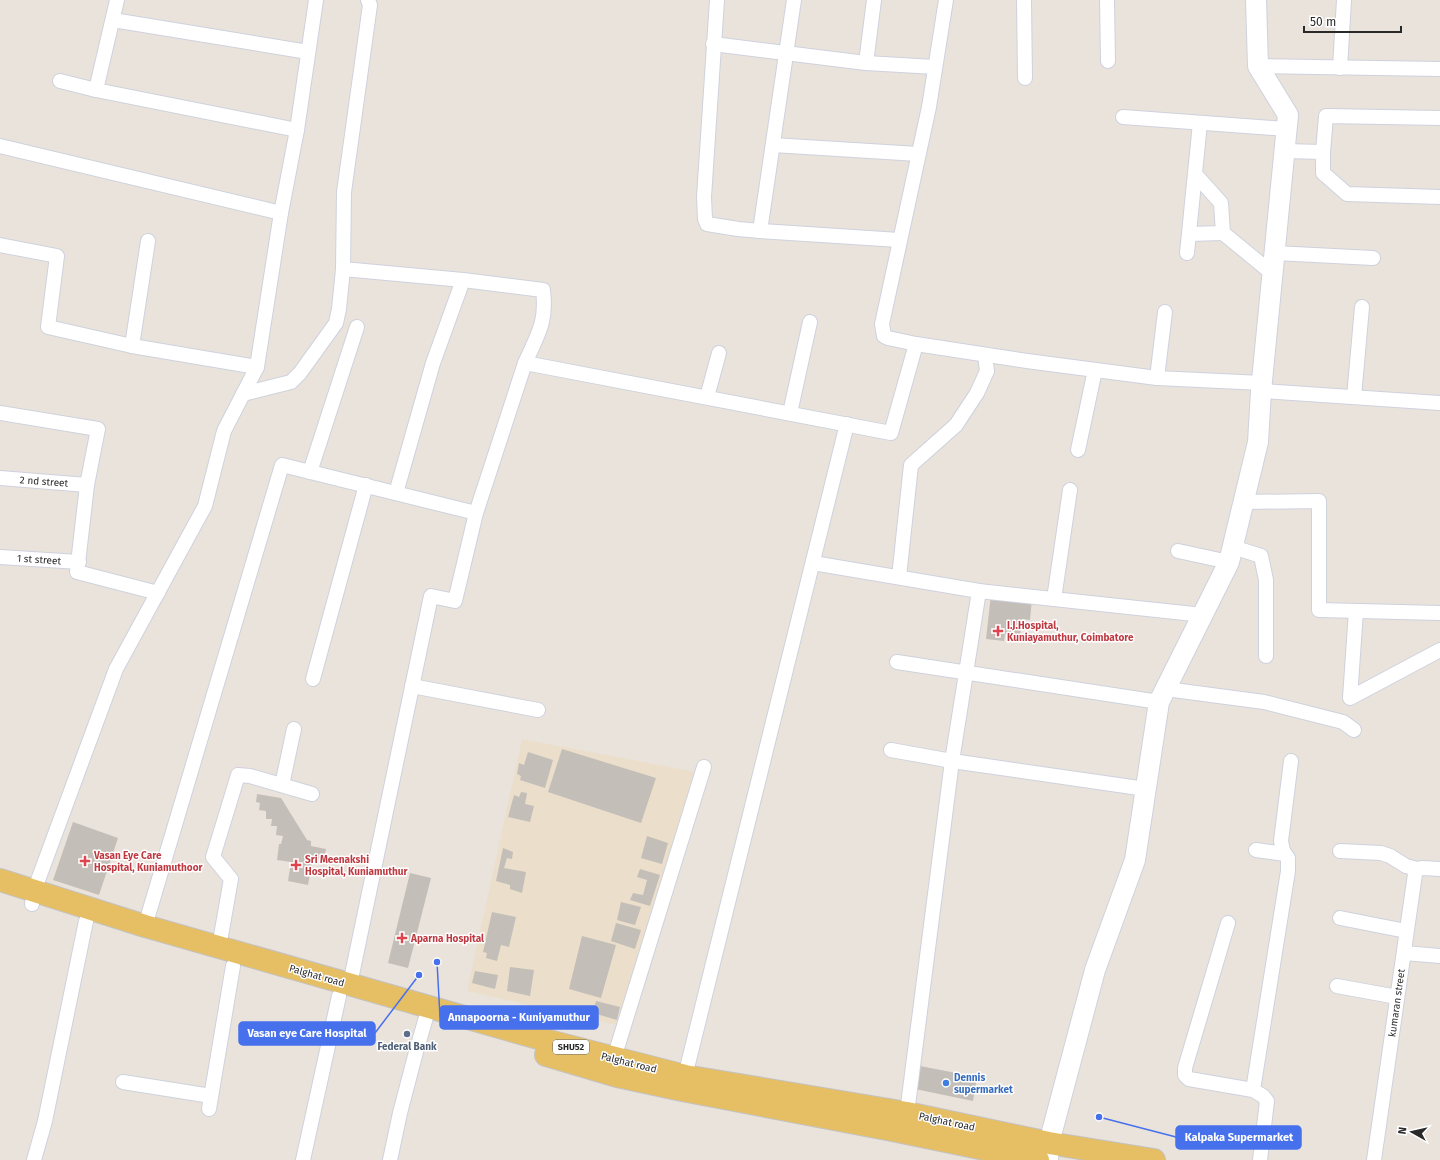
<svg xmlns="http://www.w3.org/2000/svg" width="1440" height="1160" font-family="'Fira Sans',sans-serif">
  <rect width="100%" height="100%" fill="#eae3dc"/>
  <polygon fill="#ebdfcc" points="522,739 696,772 617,1025 467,991"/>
  <g fill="#c3beb7">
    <polygon points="991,594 1032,599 1030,620 1022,619 1020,636 1005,634 1004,641 986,639"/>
    <polygon points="562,749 656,778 641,823 548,792"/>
    <polygon points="528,752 553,760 545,788 520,780 521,776 517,774 519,763 524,765"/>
    <polygon points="521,792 527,793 525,804 534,806 530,822 508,817 514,795 519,797"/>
    <polygon points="257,794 281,798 307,840 311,841 311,846 326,849 324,860 313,858 308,885 288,881 291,862 277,860 279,844 281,844 283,836 276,835 277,826 271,826 272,819 266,819 266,811 259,810 260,803 256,802"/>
    <polygon points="73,822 118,838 99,895 53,880"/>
    <polygon points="647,836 668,843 662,864 641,858"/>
    <polygon points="503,848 513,852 512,859 507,858 504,868 526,872 522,893 510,889 510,885 496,881"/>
    <polygon points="640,869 660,875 650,906 630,900 633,893 643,895 647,880 637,877"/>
    <polygon points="410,873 431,878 408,968 388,963"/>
    <polygon points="621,902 641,907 635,925 617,920"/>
    <polygon points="492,912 516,917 509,947 501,945 497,961 486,958 487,953 483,952"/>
    <polygon points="616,923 641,930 635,949 611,941"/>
    <polygon points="582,936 616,945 601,998 569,989"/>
    <polygon points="510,967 534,970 530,996 507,991"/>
    <polygon points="475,971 498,975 495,989 472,983"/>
    <polygon points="596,1001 620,1007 617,1020 593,1013"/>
    <polygon points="920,1066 977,1077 973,1101 915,1089"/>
  </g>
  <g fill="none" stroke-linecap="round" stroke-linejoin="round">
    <defs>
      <g id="street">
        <polyline points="717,0 704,197 705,219 707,224 738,229 760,231"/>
        <polyline points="794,0 760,231 899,240"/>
        <polyline points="1024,0 1025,78"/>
        <polyline points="1107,0 1108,61"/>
        <polyline points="113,20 308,52"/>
        <polyline points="713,44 866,63 935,67"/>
        <polyline points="866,63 874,0"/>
        <polyline points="1258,66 1440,69"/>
        <polyline points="1340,68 1344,0"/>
        <polyline points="60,81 96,90 117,0"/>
        <polyline points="96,90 297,130"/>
        <polyline points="1123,117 1287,129"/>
        <polyline points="773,145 918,154"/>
        <polyline points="0,146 281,213"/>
        <polyline points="1285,151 1323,152 1323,173 1347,194 1440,197"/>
        <polyline points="1323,152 1326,116 1440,118"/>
        <polyline points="1195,174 1221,203 1223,233 1273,274"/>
        <polyline points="1189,234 1223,233"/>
        <polyline points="0,245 57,256 48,327 132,346 257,367"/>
        <polyline points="1187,253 1200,123"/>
        <polyline points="1275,253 1373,258"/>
        <polyline points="343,269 344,192 370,5 368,0"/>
        <polyline points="916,344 888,338 884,336 882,324 929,107 946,0"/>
        <polyline points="132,346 148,241"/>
        <polyline points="1157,378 1165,312"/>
        <polyline points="1261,391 1440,403"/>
        <path d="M 243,394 L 291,382 L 300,373 L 336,323 L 339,309 L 343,269 L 463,280 L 543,290 C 547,322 538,334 525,363"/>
        <polyline points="707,397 719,353"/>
        <polyline points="1354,397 1362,307"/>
        <polyline points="0,413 98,429 87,485 77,572 158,593"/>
        <polyline points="790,413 810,322"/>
        <polyline points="1078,450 1095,370"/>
        <polyline points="310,472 357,327"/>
        <polyline points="0,478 87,485"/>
        <polyline points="396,493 433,363 463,280"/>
        <polyline points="1243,502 1319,501 1319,610 1440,613"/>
        <polyline points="1233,547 1261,556 1266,580 1266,656"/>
        <polyline points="1178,551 1229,562"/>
        <polyline points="0,557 79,562"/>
        <polyline points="813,563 979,591 952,761 907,1113"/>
        <polyline points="899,577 911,465 956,425 977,393 987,371 985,355"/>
        <polyline points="979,591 1203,615"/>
        <polyline points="1054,599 1070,490"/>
        <polyline points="1356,611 1350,698 1440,650"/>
        <polyline points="897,662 1159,702"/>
        <polyline points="313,679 366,485"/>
        <polyline points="412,686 538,710"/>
        <polyline points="1166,689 1264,702 1343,722 1354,730"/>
        <polyline points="891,750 952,761 1146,789"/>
        <polyline points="282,785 294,729"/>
        <polyline points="1256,850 1285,854"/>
        <polyline points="1340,851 1381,853 1390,856 1406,866 1417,869"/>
        <polyline points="32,904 34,891 116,669 205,506 224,431 257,367 281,213 297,130 316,0"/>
        <polyline points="1340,918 1406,931"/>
        <polyline points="1228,923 1185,1068 1185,1075 1189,1079 1253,1090 1263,1096 1267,1101 1260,1160"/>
        <polyline points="145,926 282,465 476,513 525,363 891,433 916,344 1027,361 1157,378 1262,383"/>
        <polyline points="219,947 231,879 213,857 238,775 250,776 312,794"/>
        <polyline points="1404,953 1440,956"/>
        <polyline points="350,984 431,596 455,601 476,513"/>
        <polyline points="1337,986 1397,997"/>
        <polyline points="614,1058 704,767"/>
        <polyline points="685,1076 847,424"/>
        <polyline points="123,1082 211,1096"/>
        <polyline points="1253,1090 1288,871 1288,858 1283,851 1281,841 1291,761"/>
        <polyline points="209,1109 233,966"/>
        <polyline points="34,1160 45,1121 86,921"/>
        <polyline points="303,1160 339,996"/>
        <polyline points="390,1160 400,1113 416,1052 429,1007"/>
        <polyline points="1374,1160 1415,874 1417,869 1423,868 1440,869"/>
      </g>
      <polyline id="secondary" points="1048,1160 1049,1143 1095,970 1135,860 1159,702 1229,562 1258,442 1261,391 1288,115 1258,66 1256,0"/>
      <g id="primary">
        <polyline points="0,880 145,926 545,1040 685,1076 907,1113 1049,1143 1154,1160"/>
        <polyline points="546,1055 617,1076 682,1090 892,1130 1038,1160"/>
      </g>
    </defs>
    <use href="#street" stroke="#ced2dd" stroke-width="16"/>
    <use href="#secondary" stroke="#ced2dd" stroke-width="22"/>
    <use href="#primary" stroke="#c3c3c3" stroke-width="24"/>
    <use href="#street" stroke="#fff" stroke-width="14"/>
    <use href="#secondary" stroke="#fff" stroke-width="20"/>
    <use href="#primary" stroke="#e6bf65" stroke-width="22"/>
  </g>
  <g fill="#e0444e" stroke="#fff" stroke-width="1.5">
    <path d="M996 625h4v4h4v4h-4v4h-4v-4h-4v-4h4z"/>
    <path d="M83 855h4v4h4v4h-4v4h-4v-4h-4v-4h4z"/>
    <path d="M294 859h4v4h4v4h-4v4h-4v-4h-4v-4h4z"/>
    <path d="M400 932h4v4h4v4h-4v4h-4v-4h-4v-4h4z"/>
  </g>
  <circle fill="#5c6f8a" stroke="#fff" stroke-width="1.5" cx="407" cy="1034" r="4"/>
  <circle fill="#3f7fe0" stroke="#fff" stroke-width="1.5" cx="946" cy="1083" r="4"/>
  <g text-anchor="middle" stroke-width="3" stroke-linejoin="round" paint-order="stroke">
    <rect fill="#fff" stroke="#696969" stroke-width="1" x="553" y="1040" width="36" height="14" rx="3"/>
    <g font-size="9" font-weight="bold" fill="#292929">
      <text x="571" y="1050">SHU52</text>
    </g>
    <g font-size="10" fill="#292929" stroke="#fff">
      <text transform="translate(44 481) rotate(4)" y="4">2 nd street</text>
      <text transform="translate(39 559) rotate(4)" y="4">1 st street</text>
      <text transform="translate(317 975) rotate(16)" y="4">Palghat road</text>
      <text transform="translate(1396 1003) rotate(-82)" y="4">kumaran street</text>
      <text transform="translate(629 1062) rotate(14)" y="4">Palghat road</text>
      <text transform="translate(947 1121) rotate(12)" y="4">Palghat road</text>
    </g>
    <g font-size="10" font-weight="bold" fill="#be3a42" stroke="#fff" text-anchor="start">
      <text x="1007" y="629">I.J.Hospital,<tspan x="1007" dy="12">Kuniayamuthur, Coimbatore</tspan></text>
      <text x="94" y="859">Vasan Eye Care<tspan x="94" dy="12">Hospital, Kuniamuthoor</tspan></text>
      <text x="305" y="863">Sri Meenakshi<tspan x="305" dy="12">Hospital, Kuniamuthur</tspan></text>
      <text x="411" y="942">Aparna Hospital</text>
    </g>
    <g font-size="10" font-weight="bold" fill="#4e5e75" stroke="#fff">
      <text x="407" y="1050">Federal Bank</text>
    </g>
    <g font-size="10" font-weight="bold" fill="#366cbe" stroke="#fff" text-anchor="start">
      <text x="954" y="1081">Dennis<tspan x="954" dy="12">supermarket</tspan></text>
    </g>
  </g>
  <path fill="none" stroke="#4770ec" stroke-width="1.5" d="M437 962L440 1017M419 975L375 1033M1099 1117L1176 1137"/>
  <g fill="#4770ec" stroke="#fff" stroke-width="1.5">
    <circle cx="437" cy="962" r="4"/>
    <circle cx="419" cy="975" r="4"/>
    <circle cx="1099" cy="1117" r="4"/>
  </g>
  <g fill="#4770ec" stroke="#4770ec" stroke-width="1.5">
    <rect x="440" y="1006" width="158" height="23" rx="4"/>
    <rect x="239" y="1022" width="136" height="23" rx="4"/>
    <rect x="1176" y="1126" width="125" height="23" rx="4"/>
  </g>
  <g font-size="11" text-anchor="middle" font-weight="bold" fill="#fff">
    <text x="519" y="1021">Annapoorna - Kuniyamuthur</text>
    <text x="307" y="1037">Vasan eye Care Hospital</text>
    <text x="1239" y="1141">Kalpaka Supermarket</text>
  </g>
  <g transform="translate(1412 1132) rotate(278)" stroke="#ffffff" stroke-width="3" paint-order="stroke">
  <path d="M0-3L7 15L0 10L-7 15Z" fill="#292929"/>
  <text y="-6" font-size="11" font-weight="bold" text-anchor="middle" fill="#292929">N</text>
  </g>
  <path d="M1304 26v6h97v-6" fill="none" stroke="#292929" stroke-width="2"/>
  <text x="1310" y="26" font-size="12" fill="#292929" stroke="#ffffff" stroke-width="3" paint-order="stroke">50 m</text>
</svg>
